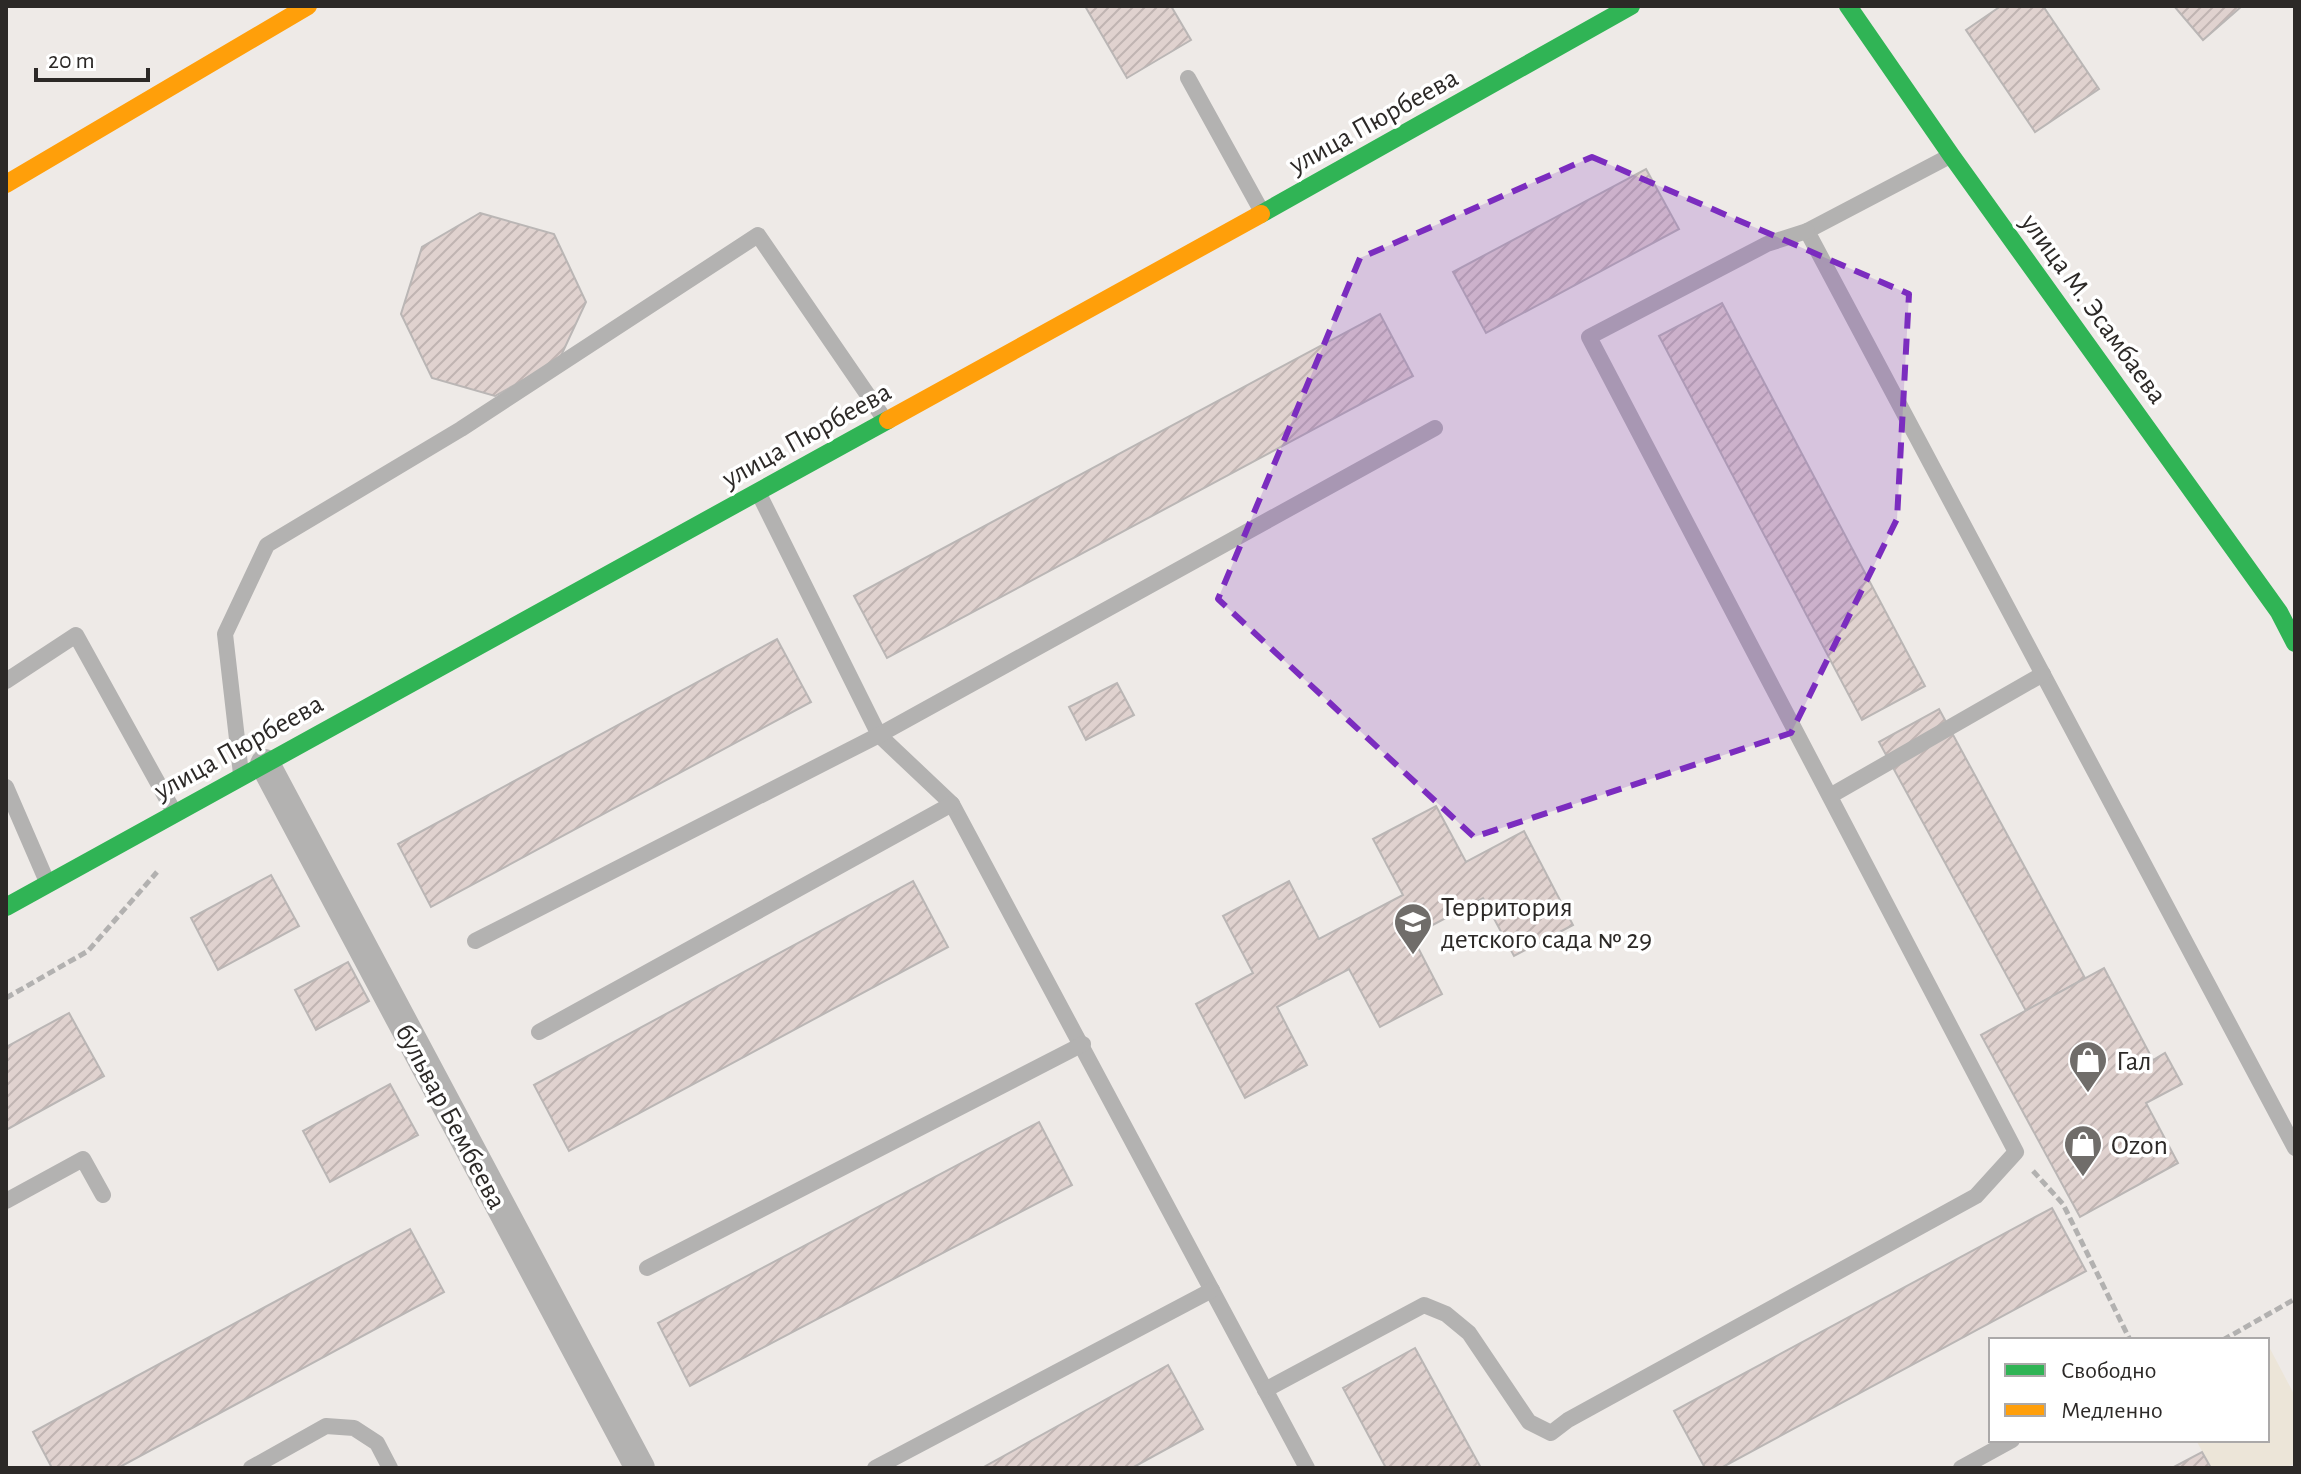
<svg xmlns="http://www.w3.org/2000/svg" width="2301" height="1474" font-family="'Alegreya Sans',sans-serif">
  <defs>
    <pattern id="building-hatch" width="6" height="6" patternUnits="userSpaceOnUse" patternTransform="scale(2)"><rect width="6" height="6" fill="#e0d2cf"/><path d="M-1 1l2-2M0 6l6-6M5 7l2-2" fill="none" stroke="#c0b4b2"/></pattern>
  </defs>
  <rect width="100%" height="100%" fill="#eeeae7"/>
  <polygon fill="#ece5d8" points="2267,1343 2295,1396 2295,1463 2285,1468 2211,1468 2196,1440 2267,1440"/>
  <g fill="url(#building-hatch)" stroke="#bab6b5" stroke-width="2">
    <polygon points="1085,6 1171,6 1191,40 1127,78"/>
    <polygon points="2001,6 2043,6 2099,89 2035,132 1966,30"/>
    <polygon points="2174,6 2242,6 2203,40"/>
    <polygon points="1646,169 1679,229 1486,333 1453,272"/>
    <polygon points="480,213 554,234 586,302 559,360 495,396 432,378 401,314 422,247"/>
    <polygon points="1722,303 1925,686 1862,720 1659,336"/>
    <polygon points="1380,314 1413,376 887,658 854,596"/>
    <polygon points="777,639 811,702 431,907 398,844"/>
    <polygon points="1117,683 1134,715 1086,740 1069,707"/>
    <polygon points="1939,709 2085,978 2026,1011 1879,742"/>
    <polygon points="1436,806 1466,862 1524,831 1573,925 1514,956 1483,898 1412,936 1442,994 1380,1027 1349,969 1277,1007 1307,1065 1245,1098 1196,1004 1253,973 1223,916 1289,881 1319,939 1403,895 1373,839"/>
    <polygon points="271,875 299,926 218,970 191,918"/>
    <polygon points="913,881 948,947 569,1151 534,1085"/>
    <polygon points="348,962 369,1001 316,1030 295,990"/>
    <polygon points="2104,968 2153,1060 2165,1053 2182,1084 2146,1103 2178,1163 2080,1217 1981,1035"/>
    <polygon points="69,1013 104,1076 6,1130 6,1047"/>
    <polygon points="390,1084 418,1135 330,1182 303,1131"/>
    <polygon points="1039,1122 1072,1185 690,1386 658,1323"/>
    <polygon points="2052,1208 2086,1271 1721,1468 1705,1468 1674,1411"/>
    <polygon points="410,1229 444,1292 118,1468 52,1468 33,1432"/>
    <polygon points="1415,1348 1481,1468 1386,1468 1343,1388"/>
    <polygon points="1168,1365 1203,1429 1132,1468 982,1468"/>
    <polygon points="2202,1452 2211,1468 2172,1468"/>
  </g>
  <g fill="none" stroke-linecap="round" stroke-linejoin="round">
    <g stroke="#b2b1b0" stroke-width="5" stroke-dasharray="8 4" stroke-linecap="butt">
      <polyline points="6,998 88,951 157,872"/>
      <polyline points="2033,1171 2063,1204 2130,1340"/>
      <polyline points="2223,1340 2295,1299"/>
    </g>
    <g stroke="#b3b2b1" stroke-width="16">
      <polyline points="1188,78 1262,212"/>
      <polyline points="1948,157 1807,231 2295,1148"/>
      <polyline points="759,494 879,735 952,804 1307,1468"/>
      <polyline points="6,681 76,635 174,812"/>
      <polyline points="241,774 225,634 267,545 461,429 758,235 885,420"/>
      <polyline points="6,787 48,884"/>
      <polyline points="1830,796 2043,674"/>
      <polyline points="475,941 879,735 1435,428"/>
      <polyline points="539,1032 952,804"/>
      <polyline points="6,1201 83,1159 103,1195"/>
      <polyline points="647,1268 1083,1044"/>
      <polyline points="1265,1390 1424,1305 1446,1314 1469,1333 1529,1422 1551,1433 1568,1420 1976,1196 2016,1152 1589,337 1767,244 1807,231"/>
      <polyline points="251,1468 326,1426 354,1428 377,1443 390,1468"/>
      <polyline points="875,1468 1212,1290"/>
      <polyline points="1961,1468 2012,1440"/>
    </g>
    <polyline stroke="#b3b2b1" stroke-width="30" points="265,764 640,1468"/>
    <g stroke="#30b455" stroke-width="18">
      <polyline points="1848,6 1951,155 2279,612 2295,643"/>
      <polyline points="1261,214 1631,6"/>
      <polyline points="6,907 888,420"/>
    </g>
    <g stroke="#ff9f0a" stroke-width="18">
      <polyline points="6,184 308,6"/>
      <polyline points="888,420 1261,214"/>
    </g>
  </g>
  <path fill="#7b2cbf" fill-opacity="0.2" stroke="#7b2cbf" stroke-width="6" stroke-dasharray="16 10" stroke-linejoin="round" d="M 1592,157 L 1909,294 L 1897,519 L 1791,733 L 1474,837 L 1218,599 L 1360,258 Z"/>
  <defs>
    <symbol id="school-pin" viewBox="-11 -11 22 30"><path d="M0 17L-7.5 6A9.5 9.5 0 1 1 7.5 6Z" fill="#706d6a" stroke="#fff"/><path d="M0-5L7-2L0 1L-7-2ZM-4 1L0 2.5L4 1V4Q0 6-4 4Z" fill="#fff"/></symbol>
    <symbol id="shop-pin" viewBox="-11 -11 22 30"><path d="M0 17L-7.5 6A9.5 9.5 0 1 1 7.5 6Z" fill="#706d6a" stroke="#fff"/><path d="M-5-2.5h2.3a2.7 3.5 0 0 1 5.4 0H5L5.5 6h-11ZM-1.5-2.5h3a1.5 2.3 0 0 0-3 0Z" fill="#fff"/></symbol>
  </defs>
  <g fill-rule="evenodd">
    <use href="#school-pin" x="1391" y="900" width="44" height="60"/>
    <use href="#shop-pin" x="2066" y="1038" width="44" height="60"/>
    <use href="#shop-pin" x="2061" y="1122" width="44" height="60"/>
  </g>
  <g text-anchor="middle" stroke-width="7" stroke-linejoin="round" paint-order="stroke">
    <g font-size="28" fill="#2c2927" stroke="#fff">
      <text transform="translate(1373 120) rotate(-29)" y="10">улица Пюрбеева</text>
      <text transform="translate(2095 308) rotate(54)" y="10">улица М. Эсамбаева</text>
      <text transform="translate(806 434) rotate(-29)" y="10">улица Пюрбеева</text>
      <text transform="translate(238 746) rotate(-29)" y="10">улица Пюрбеева</text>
      <text transform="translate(452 1116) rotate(62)" y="10">бульвар Бембеева</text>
    </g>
    <g font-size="28" fill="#2c2927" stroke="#fff" text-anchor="start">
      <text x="1441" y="916">Территория<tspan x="1441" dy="32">детского сада № 29</tspan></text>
      <text x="2116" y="1070">Гал</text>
      <text x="2111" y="1154">Ozon</text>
    </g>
  </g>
  <rect width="2301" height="1474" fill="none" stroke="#2c2927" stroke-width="16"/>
  <rect x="1989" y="1338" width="280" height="104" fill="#ffffff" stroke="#aba9a9" stroke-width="2"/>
  <rect x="2005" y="1364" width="40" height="12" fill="#30b455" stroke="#aba9a9" stroke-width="2"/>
  <text x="2061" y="1378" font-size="24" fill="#2c2927">Свободно</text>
  <rect x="2005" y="1404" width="40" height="12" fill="#ff9f0a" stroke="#aba9a9" stroke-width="2"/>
  <text x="2061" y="1418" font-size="24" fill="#2c2927">Медленно</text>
  <path d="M36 68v12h112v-12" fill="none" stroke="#2c2927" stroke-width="4"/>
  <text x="48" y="68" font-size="24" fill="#2c2927" stroke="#ffffff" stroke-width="6" paint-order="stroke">20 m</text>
</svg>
